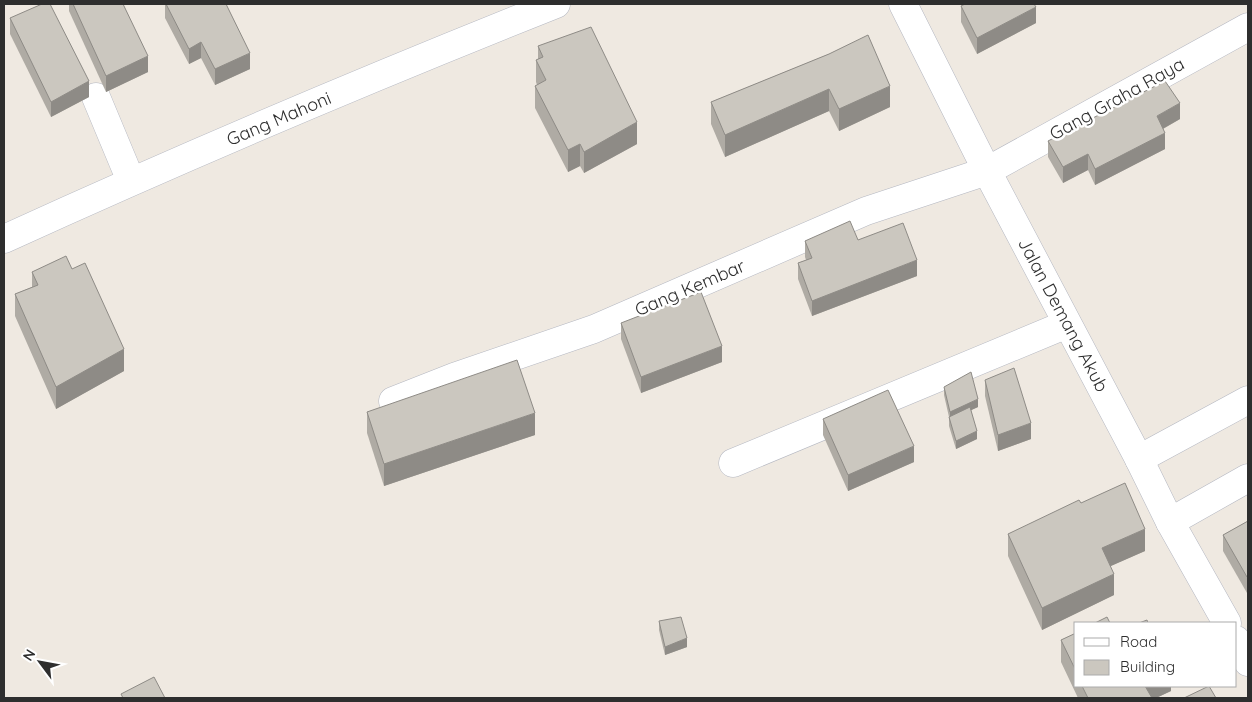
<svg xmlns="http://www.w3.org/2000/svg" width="1252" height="702" font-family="Quicksand,sans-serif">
  <rect width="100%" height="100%" fill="#efe9e1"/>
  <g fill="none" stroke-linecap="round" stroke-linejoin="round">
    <defs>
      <g id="minor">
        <polyline points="903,4 987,171 1139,459 1170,522 1227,623"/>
        <polyline points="96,97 131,181"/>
        <path d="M 4,239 C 186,156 370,78 556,4"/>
        <polyline points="393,401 454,377 594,329 866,211 987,171 1248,27"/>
        <polyline points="1139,459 1248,400"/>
        <polyline points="733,463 1067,324"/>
        <polyline points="1170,522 1248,478"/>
        <polyline points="1236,640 1248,662"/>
      </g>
    </defs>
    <use href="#minor" stroke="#b4b7c1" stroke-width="29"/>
    <use href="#minor" stroke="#fff" stroke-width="28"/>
  </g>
  <g fill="#afaba4">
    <polygon points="69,4 123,4 148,72 106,92 69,11"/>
    <polygon points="165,4 226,4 250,69 215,85 201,58 189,64 165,18"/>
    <polygon points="961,6 1036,23 977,54 961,22"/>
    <polygon points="10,18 89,97 51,117 10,34"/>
    <polygon points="538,46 637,144 584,173 580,166 568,172 535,108 535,86 537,85 536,82 536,60 538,60"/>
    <polygon points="829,54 890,107 839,131 829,111 725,157 711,124 711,102"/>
    <polygon points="1180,119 1163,129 1165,149 1095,185 1088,170 1063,183 1048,157 1048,141"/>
    <polygon points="858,240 917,276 812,316 798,279 798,263 806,260 805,257 805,241"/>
    <polygon points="72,269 124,371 56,409 15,316 15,294 32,287 32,272"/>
    <polygon points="621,323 722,362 641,393 621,339"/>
    <polygon points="985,380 1031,439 998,451 985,396"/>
    <polygon points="944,387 978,407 971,410 977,439 956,449 949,426 949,417 944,395"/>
    <polygon points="367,412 535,435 384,486 367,433"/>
    <polygon points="823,419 914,462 848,491 823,435"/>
    <polygon points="1081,503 1145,551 1110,566 1114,595 1042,630 1008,556 1008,534"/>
    <polygon points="1248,521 1247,593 1223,551 1223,535"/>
    <polygon points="659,621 687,647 665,655 659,630"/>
    <polygon points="1076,633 1076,686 1171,686 1171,691 1156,698 1078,698 1061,662 1061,640"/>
  </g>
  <g fill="#8e8b86">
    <polygon points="1036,7 1036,23 977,54 977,38"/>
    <polygon points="201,42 201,58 189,64 189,49"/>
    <polygon points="250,53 250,69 215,85 215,69"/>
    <polygon points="148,56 148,72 106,92 106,76"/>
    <polygon points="89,81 89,97 51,117 51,102"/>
    <polygon points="890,86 890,107 839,131 839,109"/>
    <polygon points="829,89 829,111 725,157 725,135"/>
    <polygon points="1180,103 1180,119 1157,132 1157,116"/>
    <polygon points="637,122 637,144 584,173 584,152"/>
    <polygon points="1165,133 1165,149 1095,185 1095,169"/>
    <polygon points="580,144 580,166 568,172 568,150"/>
    <polygon points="1088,154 1088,170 1063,183 1063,167"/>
    <polygon points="917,260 917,276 812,316 812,301"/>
    <polygon points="722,346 722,362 641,393 641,377"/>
    <polygon points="124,349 124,371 56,409 56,387"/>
    <polygon points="978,399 978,407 950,420 950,412"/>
    <polygon points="535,413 535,435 384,486 384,464"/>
    <polygon points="1031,423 1031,439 998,451 998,435"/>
    <polygon points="977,431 977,439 956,449 956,441"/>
    <polygon points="914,446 914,462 848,491 848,475"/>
    <polygon points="1145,529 1145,551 1102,570 1102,548"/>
    <polygon points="1114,574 1114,595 1042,630 1042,608"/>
    <polygon points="1248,576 1248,592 1247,593 1247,577"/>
    <polygon points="687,638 687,647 665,655 665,647"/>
    <polygon points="1144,686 1171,686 1171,691 1156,698 1144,698"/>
  </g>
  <g fill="#cbc7bf" stroke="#8e8b86">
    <polygon points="42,4 50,4 89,81 51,102 10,18"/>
    <polygon points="73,4 123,4 148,56 106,76"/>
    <polygon points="166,4 226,4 250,53 215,69 201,42 189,49"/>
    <polygon points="965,4 1034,4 1036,7 977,38 961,6"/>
    <polygon points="591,27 637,122 584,152 580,144 568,150 535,86 546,80 536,60 543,57 538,46"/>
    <polygon points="868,35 890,86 839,109 829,89 725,135 711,102 829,54"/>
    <polygon points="1165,81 1180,103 1157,116 1165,133 1095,169 1088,154 1063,167 1048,141"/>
    <polygon points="850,221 858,240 903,223 917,260 812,301 798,263 812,258 805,241"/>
    <polygon points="66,256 72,269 85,263 124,349 56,387 15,294 38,285 32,272"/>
    <polygon points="701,292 722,346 641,377 621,323"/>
    <polygon points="517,360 535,413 384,464 367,412"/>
    <polygon points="1014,368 1031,423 998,435 985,380"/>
    <polygon points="971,372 978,399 950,412 944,387"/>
    <polygon points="888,390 914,446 848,475 823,419"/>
    <polygon points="970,407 977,431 956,441 949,417"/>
    <polygon points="1125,483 1145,529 1102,548 1114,574 1042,608 1008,534 1079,500 1081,503"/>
    <polygon points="1248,521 1248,576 1247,577 1223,535"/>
    <polygon points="681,617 687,638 665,647 659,621"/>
    <polygon points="1107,617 1110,623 1095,623"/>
    <polygon points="1147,620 1148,623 1139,623"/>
    <polygon points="1076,633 1076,671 1061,640"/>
    <polygon points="154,677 165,698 123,698 121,694"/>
    <polygon points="1082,686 1145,686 1152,698 1088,698"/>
    <polygon points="1209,686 1216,698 1184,698"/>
  </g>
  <g text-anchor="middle" stroke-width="5" stroke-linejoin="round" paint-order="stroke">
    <g font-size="18" fill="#2e2e2e" stroke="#fff">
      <text transform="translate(1117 99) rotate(-29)" y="6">Gang Graha Raya</text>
      <text transform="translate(279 119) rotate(-23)" y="6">Gang Mahoni</text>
      <text transform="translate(690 288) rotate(-23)" y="6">Gang Kembar</text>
      <text transform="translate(1063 315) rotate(62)" y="6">Jalan Demang Akub</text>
    </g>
  </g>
  <rect width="1252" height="702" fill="none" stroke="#2e2e2e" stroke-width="10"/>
  <rect x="1074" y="622" width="162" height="65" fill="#ffffff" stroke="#ababab"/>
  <rect x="1084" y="638" width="25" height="8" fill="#ffffff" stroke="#ababab"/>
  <text x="1120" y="647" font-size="15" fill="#2e2e2e">Road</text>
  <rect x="1084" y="660" width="25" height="15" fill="#cbc7bf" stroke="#ababab"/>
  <text x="1120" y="672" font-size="15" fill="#2e2e2e">Building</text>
  <g transform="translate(40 662) rotate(302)" stroke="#ffffff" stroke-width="4" paint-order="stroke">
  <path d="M0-4L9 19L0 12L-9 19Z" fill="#2e2e2e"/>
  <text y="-8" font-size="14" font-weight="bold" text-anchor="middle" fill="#2e2e2e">N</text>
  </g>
</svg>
